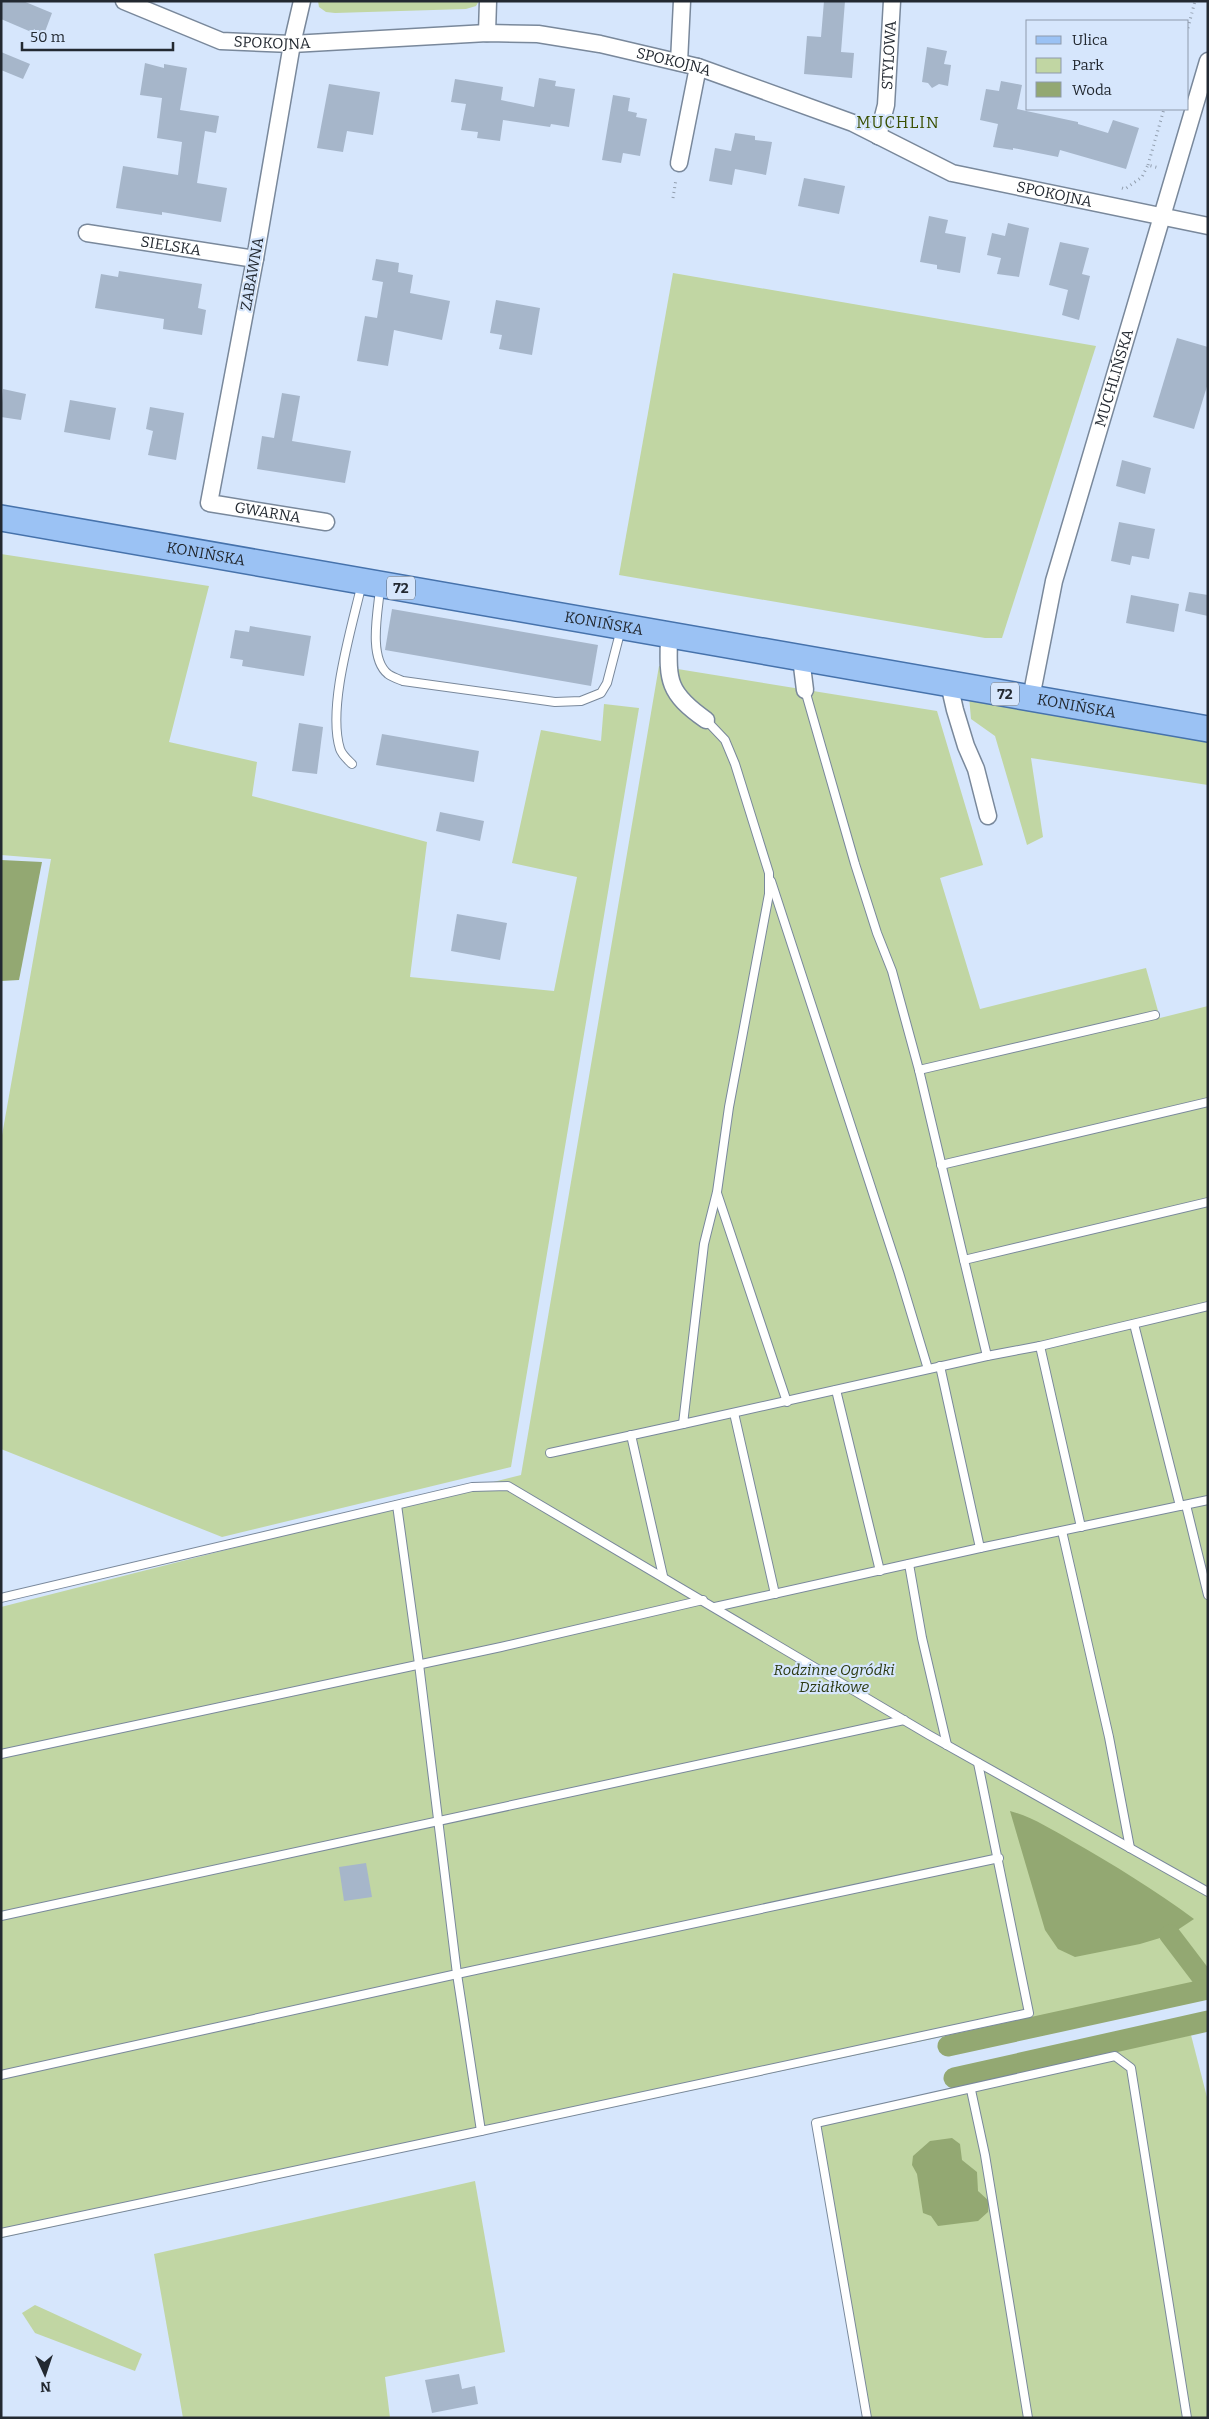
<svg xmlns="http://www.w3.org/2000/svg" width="1209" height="2419" font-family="Bitter,serif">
  <rect width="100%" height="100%" fill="#d6e6fc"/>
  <g fill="#c1d6a3">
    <polygon points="318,1 479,1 476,6 466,9 335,13 326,12 319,7"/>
    <polygon points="673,273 1096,346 1002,638 985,638 619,575"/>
    <polygon points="1,554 209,586 169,742 257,762 252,796 427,842 410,977 554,991 577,877 512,863 541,730 601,741 604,704 639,708 511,1467 222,1537 1,1449 1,1141 51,859 1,855"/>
    <polygon points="659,666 937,711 983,865 940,878 980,1009 1146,968 1160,1018 1208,1006 1208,1980 1,2238 1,1607 521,1475"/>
    <polygon points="969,696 1208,737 1208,785 1031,758 1043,837 1027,845 995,736 971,719"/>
    <polygon points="1191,2035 1208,2101 1208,2418 863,2418 812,2119"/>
    <polygon points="475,2181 505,2352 385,2377 390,2418 183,2418 154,2254"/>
    <polygon points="35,2305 142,2354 135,2371 35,2333 22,2313"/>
  </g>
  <g fill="#93a872">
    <polygon points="1,860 42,862 19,980 1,981"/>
    <path d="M 1010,1811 C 1032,1817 1051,1829 1072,1841 C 1114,1865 1155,1890 1194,1919 L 1170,1935 L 1140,1944 L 1075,1957 L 1058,1949 L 1045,1930 Z"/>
    <polygon points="952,2138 960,2144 962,2160 977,2172 978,2191 989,2201 988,2212 978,2221 938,2226 931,2216 923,2213 917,2174 912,2165 913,2156 930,2141"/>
  </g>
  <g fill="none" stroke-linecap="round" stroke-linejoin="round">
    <g stroke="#93a872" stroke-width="21">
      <polyline points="1170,1935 1208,1985"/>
      <polyline points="948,2046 1208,1989"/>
      <polyline points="954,2078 1208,2021"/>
    </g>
  </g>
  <g fill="#a6b6ca">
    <polygon points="1,1 23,1 52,13 43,37 1,19"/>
    <polygon points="824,1 845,1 841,52 854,53 852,78 804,74 807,36 821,37"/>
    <polygon points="927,47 947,51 944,64 951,65 948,86 939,84 932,88 928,83 922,82"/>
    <polygon points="1,52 30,64 23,79 1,70"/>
    <polygon points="145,63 164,68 164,64 187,68 180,110 219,116 216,133 205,131 197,183 227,188 221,222 162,212 162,215 116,208 123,166 178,175 182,142 157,138 162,98 140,95"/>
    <polygon points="539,78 556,81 555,86 575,89 569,127 551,124 550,127 503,120 500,141 477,138 478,132 461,130 466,104 451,102 455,79 503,87 501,100 534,107"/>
    <polygon points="1001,81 1022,85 1017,109 1078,122 1078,124 1108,133 1113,120 1139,128 1126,169 1060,150 1058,157 1013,148 1013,150 993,147 998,124 980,120 986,89 999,91"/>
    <polygon points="329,84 380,92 373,135 347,131 343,152 317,148"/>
    <polygon points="613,95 630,98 628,111 637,113 636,117 647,119 640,156 623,153 621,163 602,160"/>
    <polygon points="735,133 755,136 755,140 772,142 766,175 735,169 732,185 709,181 715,148 731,151"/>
    <polygon points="804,178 845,186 839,214 798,206"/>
    <polygon points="929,216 948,220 945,233 966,237 960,273 937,269 937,265 920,262"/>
    <polygon points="1008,223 1029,228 1019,277 997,274 1001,258 987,255 992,233 1005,236"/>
    <polygon points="1060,242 1089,248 1082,274 1090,276 1079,320 1062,315 1068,290 1049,285"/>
    <polygon points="376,259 399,263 398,272 413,275 410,293 450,301 442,340 394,330 388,366 357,361 365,316 377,318 383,282 372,280"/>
    <polygon points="119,271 202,284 198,308 206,310 202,335 163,329 164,319 95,308 101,274 118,277"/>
    <polygon points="496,300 540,308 532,355 499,349 502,335 490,333"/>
    <polygon points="1177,338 1208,347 1208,383 1194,429 1153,417"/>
    <polygon points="3,389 26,394 21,420 1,417"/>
    <polygon points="282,393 300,396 292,441 351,451 345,483 257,469 262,436 274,438"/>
    <polygon points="70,400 116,408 110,440 64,432"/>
    <polygon points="150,407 184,413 176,460 148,455 153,431 146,429"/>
    <polygon points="1122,460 1151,468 1145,494 1116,486"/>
    <polygon points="1119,522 1155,529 1149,559 1132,556 1130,565 1111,561"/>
    <polygon points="1189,592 1208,595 1208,616 1185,611"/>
    <polygon points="1131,595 1179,604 1174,632 1126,623"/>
    <polygon points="392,609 598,645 591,686 385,650"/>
    <polygon points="250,626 311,636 304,676 242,666 243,660 230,658 235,630 249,632"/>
    <polygon points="299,723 323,727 317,774 292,771"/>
    <polygon points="382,734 479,751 474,782 376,765"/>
    <polygon points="440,812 484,821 480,841 436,831"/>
    <polygon points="457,914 507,923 500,960 451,951"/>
    <polygon points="366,1863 372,1897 344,1901 339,1867"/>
    <polygon points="459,2374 462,2389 475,2386 478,2404 432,2413 425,2380"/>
  </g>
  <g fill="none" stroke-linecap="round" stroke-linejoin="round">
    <defs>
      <g id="lane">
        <path d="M 380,589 C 378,611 368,658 388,674 C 392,677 398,679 403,681 L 555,702 L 581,701 L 601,693 L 607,683 L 621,629"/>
        <polyline points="805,690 855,864 877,933 892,971 919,1070 964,1260"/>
        <polyline points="706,720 725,740 735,764 769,873 769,894 729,1107 717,1192 704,1244 683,1424 987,1356 1040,1346 1208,1306"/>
        <path d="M 352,764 C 348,760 342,755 340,749 C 327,707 352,627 362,583"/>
        <polyline points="771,881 899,1273 928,1369"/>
        <polyline points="919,1070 1155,1015"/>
        <polyline points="941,1165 1208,1102"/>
        <polyline points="717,1193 787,1402"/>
        <polyline points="1134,1324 1180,1506"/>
        <polyline points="1040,1346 1081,1527"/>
        <polyline points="987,1356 964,1260 1208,1202"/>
        <polyline points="940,1366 980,1548 1208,1500"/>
        <polyline points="836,1390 880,1571"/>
        <polyline points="734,1413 775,1594"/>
        <polyline points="631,1435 663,1576"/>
        <polyline points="550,1453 683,1424"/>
        <polyline points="1186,1505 1208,1595"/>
        <polyline points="1062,1531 1109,1737 1130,1848"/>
        <polyline points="909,1564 922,1638 947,1745"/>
        <polyline points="1,1598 472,1487 508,1486 929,1735 1208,1892"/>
        <polyline points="715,1607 980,1548"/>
        <polyline points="1,1754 501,1647 703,1600"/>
        <polyline points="978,1763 1029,2013 481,2131 457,1974 999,1858"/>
        <polyline points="1,1916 904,1720"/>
        <polyline points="1,2075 457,1974 419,1664 397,1505"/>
        <polyline points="971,2090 985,2155 1028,2418"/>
        <polyline points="1,2233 481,2131"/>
        <polyline points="867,2418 816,2123 1115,2056 1131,2068 1187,2418"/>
      </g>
      <g id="street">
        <path id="s1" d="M 124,1 L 221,41 L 292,44 L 487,33 L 538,34 L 600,44 L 698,67 L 853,123 L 952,173 L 1208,226"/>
        <path id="s2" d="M 302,1 L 292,44 L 255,259 L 209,503 L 326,522"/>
        <polyline points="487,33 488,1"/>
        <polyline points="679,62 682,1"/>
        <path id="s3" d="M 878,136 L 886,105 L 892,1"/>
        <polyline points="679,163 698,67"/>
        <path id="s4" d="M 87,233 L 255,259"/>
        <path d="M 669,635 C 668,680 666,692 706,720"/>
        <polyline points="801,658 805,690"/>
        <polyline points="949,684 955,710 966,746 976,769 988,816"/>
        <path id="s5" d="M 1031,698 L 1054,581 L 1208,61"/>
      </g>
      <g id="primary">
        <path id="s6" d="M 1,518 L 1208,729"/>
      </g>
    </defs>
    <use href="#lane" stroke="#79889b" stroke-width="10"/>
    <use href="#street" stroke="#79889b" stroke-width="19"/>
    <use href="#primary" stroke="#4672ab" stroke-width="28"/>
    <g stroke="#929faf" stroke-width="3" stroke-dasharray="1 4" stroke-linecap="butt">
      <polyline points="1188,28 1195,1"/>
      <polyline points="903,114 905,123 911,131"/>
      <polyline points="1148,165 1164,109"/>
      <polyline points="1122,188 1125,189 1142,177 1148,165 1159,168"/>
      <polyline points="673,198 676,179"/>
    </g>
    <use href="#lane" stroke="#fff" stroke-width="8"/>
    <use href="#street" stroke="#fff" stroke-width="16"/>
    <use href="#primary" stroke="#9bc2f4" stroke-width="25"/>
  </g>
  <g text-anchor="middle" stroke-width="4.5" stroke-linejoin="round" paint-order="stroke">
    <g fill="#d6e6fc" stroke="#59626e" stroke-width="1">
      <rect x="387" y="576.5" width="28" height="23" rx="4"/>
      <rect x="991" y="682.5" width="28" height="23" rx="4"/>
    </g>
    <g font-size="14" font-weight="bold" fill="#232931">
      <text x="401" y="593">72</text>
      <text x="1005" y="699">72</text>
    </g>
    <g font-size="15" fill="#232931" stroke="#d6e6fc">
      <text dy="5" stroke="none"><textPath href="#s1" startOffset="156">SPOKOJNA</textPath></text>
      <text dy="5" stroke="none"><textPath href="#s3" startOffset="82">STYLOWA</textPath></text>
      <text dy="5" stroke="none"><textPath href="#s1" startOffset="561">SPOKOJNA</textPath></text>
      <text dy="5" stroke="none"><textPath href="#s1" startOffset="966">SPOKOJNA</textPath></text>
      <text dy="5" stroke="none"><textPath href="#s4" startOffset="85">SIELSKA</textPath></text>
      <text transform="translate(252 274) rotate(-80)" y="5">ZABAWNA</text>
      <text dy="5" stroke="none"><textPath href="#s5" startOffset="331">MUCHLIŃSKA</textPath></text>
      <text dy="5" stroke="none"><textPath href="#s2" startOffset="570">GWARNA</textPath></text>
      <text dy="5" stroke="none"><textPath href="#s6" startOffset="208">KONIŃSKA</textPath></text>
      <text dy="5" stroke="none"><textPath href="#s6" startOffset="612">KONIŃSKA</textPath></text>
      <text dy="5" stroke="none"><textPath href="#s6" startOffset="1092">KONIŃSKA</textPath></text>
    </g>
    <g font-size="15" font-style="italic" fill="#2c3a11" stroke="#d6e6fc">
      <text x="834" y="1675">Rodzinne Ogródki<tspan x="834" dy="17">Działkowe</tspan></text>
    </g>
    <g font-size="16" letter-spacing="1" fill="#3a5002" stroke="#d6e6fc">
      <text x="898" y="128">MUCHLIN</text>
    </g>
  </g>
  <rect width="1209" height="2419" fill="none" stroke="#232931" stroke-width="5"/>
  <rect x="1026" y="20" width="162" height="90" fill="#d6e6fc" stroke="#8e9aab"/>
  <rect x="1036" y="36" width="25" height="8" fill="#9bc2f4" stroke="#8e9aab"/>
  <text x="1072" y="45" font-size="15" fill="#232931">Ulica</text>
  <rect x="1036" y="58" width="25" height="15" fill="#c1d6a3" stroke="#8e9aab"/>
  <text x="1072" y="70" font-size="15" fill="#232931">Park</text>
  <rect x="1036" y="82" width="25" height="15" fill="#93a872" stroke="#8e9aab"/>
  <text x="1072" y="95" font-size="15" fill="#232931">Woda</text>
  <g transform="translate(45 2374) rotate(177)" stroke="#d6e6fc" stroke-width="4" paint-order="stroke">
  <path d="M0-4L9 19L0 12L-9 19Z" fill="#232931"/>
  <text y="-8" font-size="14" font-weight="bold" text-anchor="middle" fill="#232931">N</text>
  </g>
  <path d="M22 42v8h151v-8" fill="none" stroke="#232931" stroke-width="2.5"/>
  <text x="30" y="42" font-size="15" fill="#232931" stroke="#d6e6fc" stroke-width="4" paint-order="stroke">50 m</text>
</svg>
